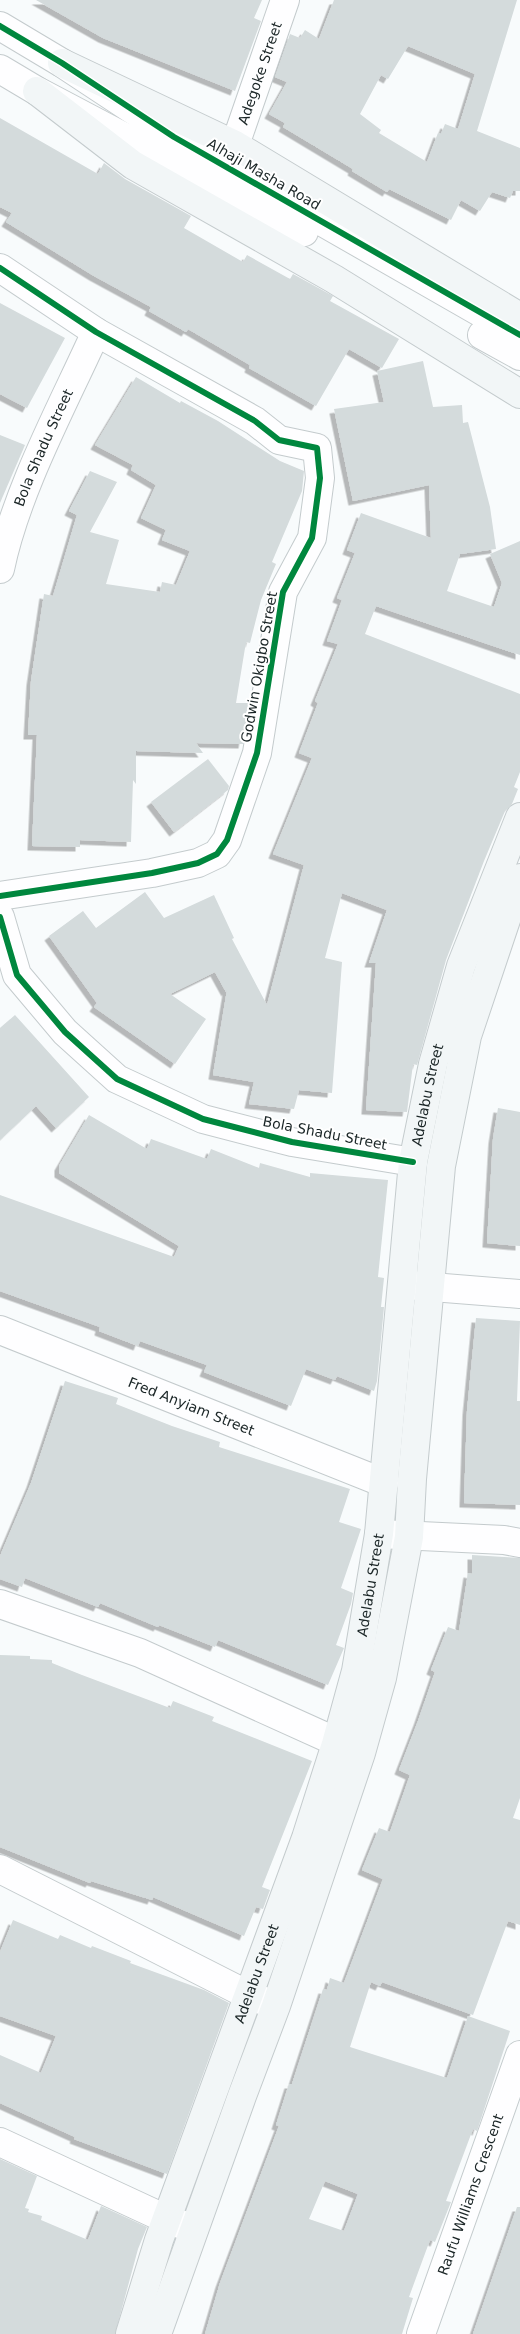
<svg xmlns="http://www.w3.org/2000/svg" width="520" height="2334" font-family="'DejaVu Sans',sans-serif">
  <defs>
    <filter id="shadow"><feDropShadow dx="-4.5" dy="4.5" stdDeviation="0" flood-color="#0004"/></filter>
  </defs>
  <rect width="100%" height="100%" fill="#f8fbfc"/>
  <g fill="#d4dbdc" fill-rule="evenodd" filter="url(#shadow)">
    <polygon points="36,0 262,0 254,18 261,21 235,91 103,38"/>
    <path d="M 334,0 L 517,0 L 477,131 L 520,148 L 520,191 L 513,191 L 510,198 L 492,192 L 480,211 L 461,200 L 451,220 L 389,189 L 387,192 L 352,171 L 353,169 L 283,127 L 285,123 L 269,114 L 287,82 L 275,77 L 290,34 L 300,38 L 305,30 L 319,39 ZM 408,46 L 475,74 L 458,129 L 445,124 L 441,134 L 438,133 L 427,162 L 379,133 L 381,130 L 360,114 L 381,75 L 388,79 Z"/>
    <polygon points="0,118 98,174 104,163 125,179 191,216 184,228 243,262 247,255 290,279 293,274 333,296 330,301 399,339 382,368 349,349 316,406 249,368 250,365 188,329 186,332 149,311 151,307 94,276 6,222 12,213 0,207"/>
    <polygon points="0,303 65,338 27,408 0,394"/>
    <polygon points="423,361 433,407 462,405 463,423 468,422 490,507 496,549 460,554 447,591 494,607 502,583 490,554 520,541 520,655 376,606 365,634 520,694 520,772 514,787 518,789 512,804 505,811 484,861 446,960 417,1065 413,1064 407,1112 366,1110 376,963 369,963 387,910 342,893 325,958 342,962 332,1093 299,1090 294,1109 249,1104 254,1082 213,1075 227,990 226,992 215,972 170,994 206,1019 175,1064 94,1007 97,1003 49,936 83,911 96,928 145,892 164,918 214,895 234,938 232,939 267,1005 304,865 273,854 312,758 299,753 318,703 315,701 338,644 327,641 342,600 337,598 355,553 347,550 361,513 431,538 429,485 353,501 334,409 384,402 377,371"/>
    <polygon points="136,377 180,403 181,401 218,421 280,461 304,471 302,491 272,562 276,564 261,600 250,643 246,642 236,703 249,703 243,744 196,743 203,753 136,751 136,784 133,780 131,842 80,840 80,847 32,846 37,735 28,735 31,681 44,594 53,596 77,515 69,511 90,471 117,482 90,532 119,540 106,584 160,592 162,582 176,585 190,551 162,540 166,530 141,518 156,485 131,470 133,465 95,445"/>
    <polygon points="0,435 25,445 0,503"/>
    <polygon points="208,759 229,786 228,790 174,832 151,802"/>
    <polygon points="15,1015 89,1097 56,1128 36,1106 0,1140 0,1028"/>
    <polygon points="498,1108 520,1112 520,1246 487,1243 493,1139"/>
    <polygon points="89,1115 147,1149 151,1139 207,1159 211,1149 259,1168 260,1163 310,1177 310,1173 388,1180 378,1277 384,1278 381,1307 384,1307 377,1381 374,1391 337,1376 335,1380 306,1369 291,1406 204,1372 207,1365 140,1341 138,1346 99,1331 100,1327 0,1291 0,1195 174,1257 179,1246 59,1173 59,1166"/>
    <polygon points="476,1318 520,1321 517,1401 520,1401 520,1505 464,1503 467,1411"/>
    <polygon points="65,1381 118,1398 116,1404 172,1426 220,1442 219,1447 350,1489 339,1522 361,1529 341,1588 353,1593 351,1604 336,1645 344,1648 328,1685 218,1640 215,1647 159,1625 158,1627 100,1603 98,1607 25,1578 22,1587 0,1579 0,1556 31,1483"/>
    <path d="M 472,1555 L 520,1558 L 520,1798 L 513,1818 L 520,1820 L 520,1925 L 508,1921 L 473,2015 L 382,1982 L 380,1986 L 371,1982 L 350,2047 L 447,2078 L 468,2016 L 510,2031 L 477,2131 L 473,2129 L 446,2201 L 451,2202 L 435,2242 L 430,2240 L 409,2297 L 413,2298 L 402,2334 L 205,2334 L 220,2283 L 279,2126 L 276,2125 L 289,2084 L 292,2084 L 323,1989 L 327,1990 L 330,1978 L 344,1983 L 383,1879 L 362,1870 L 379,1828 L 390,1832 L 410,1775 L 399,1770 L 418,1721 L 435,1672 L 431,1670 L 448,1627 L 459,1631 L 468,1573 L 472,1574 ZM 325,2181 L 358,2194 L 344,2231 L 309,2219 Z"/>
    <polygon points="0,1655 30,1656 30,1659 52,1660 52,1663 82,1675 170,1708 173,1701 214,1717 212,1721 312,1761 262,1887 270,1890 263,1909 256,1907 244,1936 153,1897 152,1900 91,1881 90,1883 0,1847"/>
    <polygon points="13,1920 58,1939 60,1935 91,1948 92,1946 131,1961 130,1963 204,1990 229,2003 167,2174 74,2139 75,2137 0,2103 0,2055 41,2073 56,2036 0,2016 0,1952"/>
    <polygon points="0,2159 37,2176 25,2208 29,2209 28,2212 42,2216 41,2220 88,2240 101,2206 147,2227 138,2249 115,2334 0,2334"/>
    <polygon points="517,2207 520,2207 520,2334 473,2334"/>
  </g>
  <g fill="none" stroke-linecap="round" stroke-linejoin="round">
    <defs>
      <g id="minor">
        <path id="s1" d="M 235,145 L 285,0"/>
        <polyline points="0,268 96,332 255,421 279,440 317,448 320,478 312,538 283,592 257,753 227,840 217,854 198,863 152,873 0,896"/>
        <path id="s2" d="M 0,569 C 16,491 63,405 96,332"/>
        <polyline points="0,917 17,975 65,1032 117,1079 203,1119 292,1142 413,1162"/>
        <polyline points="407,1285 520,1294"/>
        <path id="s3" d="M 0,1330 L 384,1483"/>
        <polyline points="379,1534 504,1540 520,1543"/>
        <polyline points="0,1604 140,1653 359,1752"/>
        <polyline points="0,1869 250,1996 272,2004"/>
        <polyline points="0,2142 166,2219 194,2229"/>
        <path id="s4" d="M 421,2334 L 520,2055"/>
      </g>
      <g id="tertiary">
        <polyline points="0,26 62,63 174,137 520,335"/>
        <polyline points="0,69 37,91 304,232"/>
        <polyline points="482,335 520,356"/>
      </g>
      <g id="secondary">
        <polyline points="62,63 235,145 520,317"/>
        <polyline points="37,91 133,165 334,279 520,394"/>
        <path id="s5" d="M 130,2334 L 159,2240 L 306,1838 L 336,1744 L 356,1671 L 379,1534 L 413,1162 L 433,1064 L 461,966 L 520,817"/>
        <polyline points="157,2334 242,2096 276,2006 361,1753 382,1678 409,1537 412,1479 441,1166 467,1036 520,878"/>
      </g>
    </defs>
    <use href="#minor" stroke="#c4cbcd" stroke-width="30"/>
    <use href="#tertiary" stroke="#c4cbcd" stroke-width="30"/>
    <use href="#secondary" stroke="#c4cbcd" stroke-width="30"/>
    <use href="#minor" stroke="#fefeff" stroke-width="28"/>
    <use href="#tertiary" stroke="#fefeff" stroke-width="28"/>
    <use href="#secondary" stroke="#f2f6f7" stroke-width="28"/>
    <defs>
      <g id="cycleway">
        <polyline points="0,26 62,63 174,137 520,335"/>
        <polyline points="0,268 96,332 255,421 279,440 317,448 320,478 312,538 283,592 257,753 227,840 217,854 198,863 152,873 0,896"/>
        <polyline points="0,917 17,975 65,1032 117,1079 203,1119 292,1142 413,1162"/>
      </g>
    </defs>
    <use href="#cycleway" stroke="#fff" stroke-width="9"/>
    <use href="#cycleway" stroke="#00873e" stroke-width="6"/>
  </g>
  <g text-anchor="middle" stroke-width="4" stroke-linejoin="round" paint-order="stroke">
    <g font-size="14" fill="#1a2526" stroke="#fff">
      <text dy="5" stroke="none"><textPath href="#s1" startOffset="76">Adegoke Street</textPath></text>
      <text transform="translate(264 174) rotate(30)" y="5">Alhaji Masha Road</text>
      <text dy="5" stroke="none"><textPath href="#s2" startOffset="129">Bola Shadu Street</textPath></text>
      <text transform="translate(259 667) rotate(-80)" y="5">Godwin Okigbo Street</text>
      <text dy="5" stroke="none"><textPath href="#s5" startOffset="1282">Adelabu Street</textPath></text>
      <text transform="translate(325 1133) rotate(11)" y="5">Bola Shadu Street</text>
      <text dy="5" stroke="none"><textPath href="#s3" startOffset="206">Fred Anyiam Street</textPath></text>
      <text dy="5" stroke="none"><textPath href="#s5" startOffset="788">Adelabu Street</textPath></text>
      <text dy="5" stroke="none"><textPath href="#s5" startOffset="382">Adelabu Street</textPath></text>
      <text dy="5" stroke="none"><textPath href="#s4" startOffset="148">Raufu Williams Crescent</textPath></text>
    </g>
  </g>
</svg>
